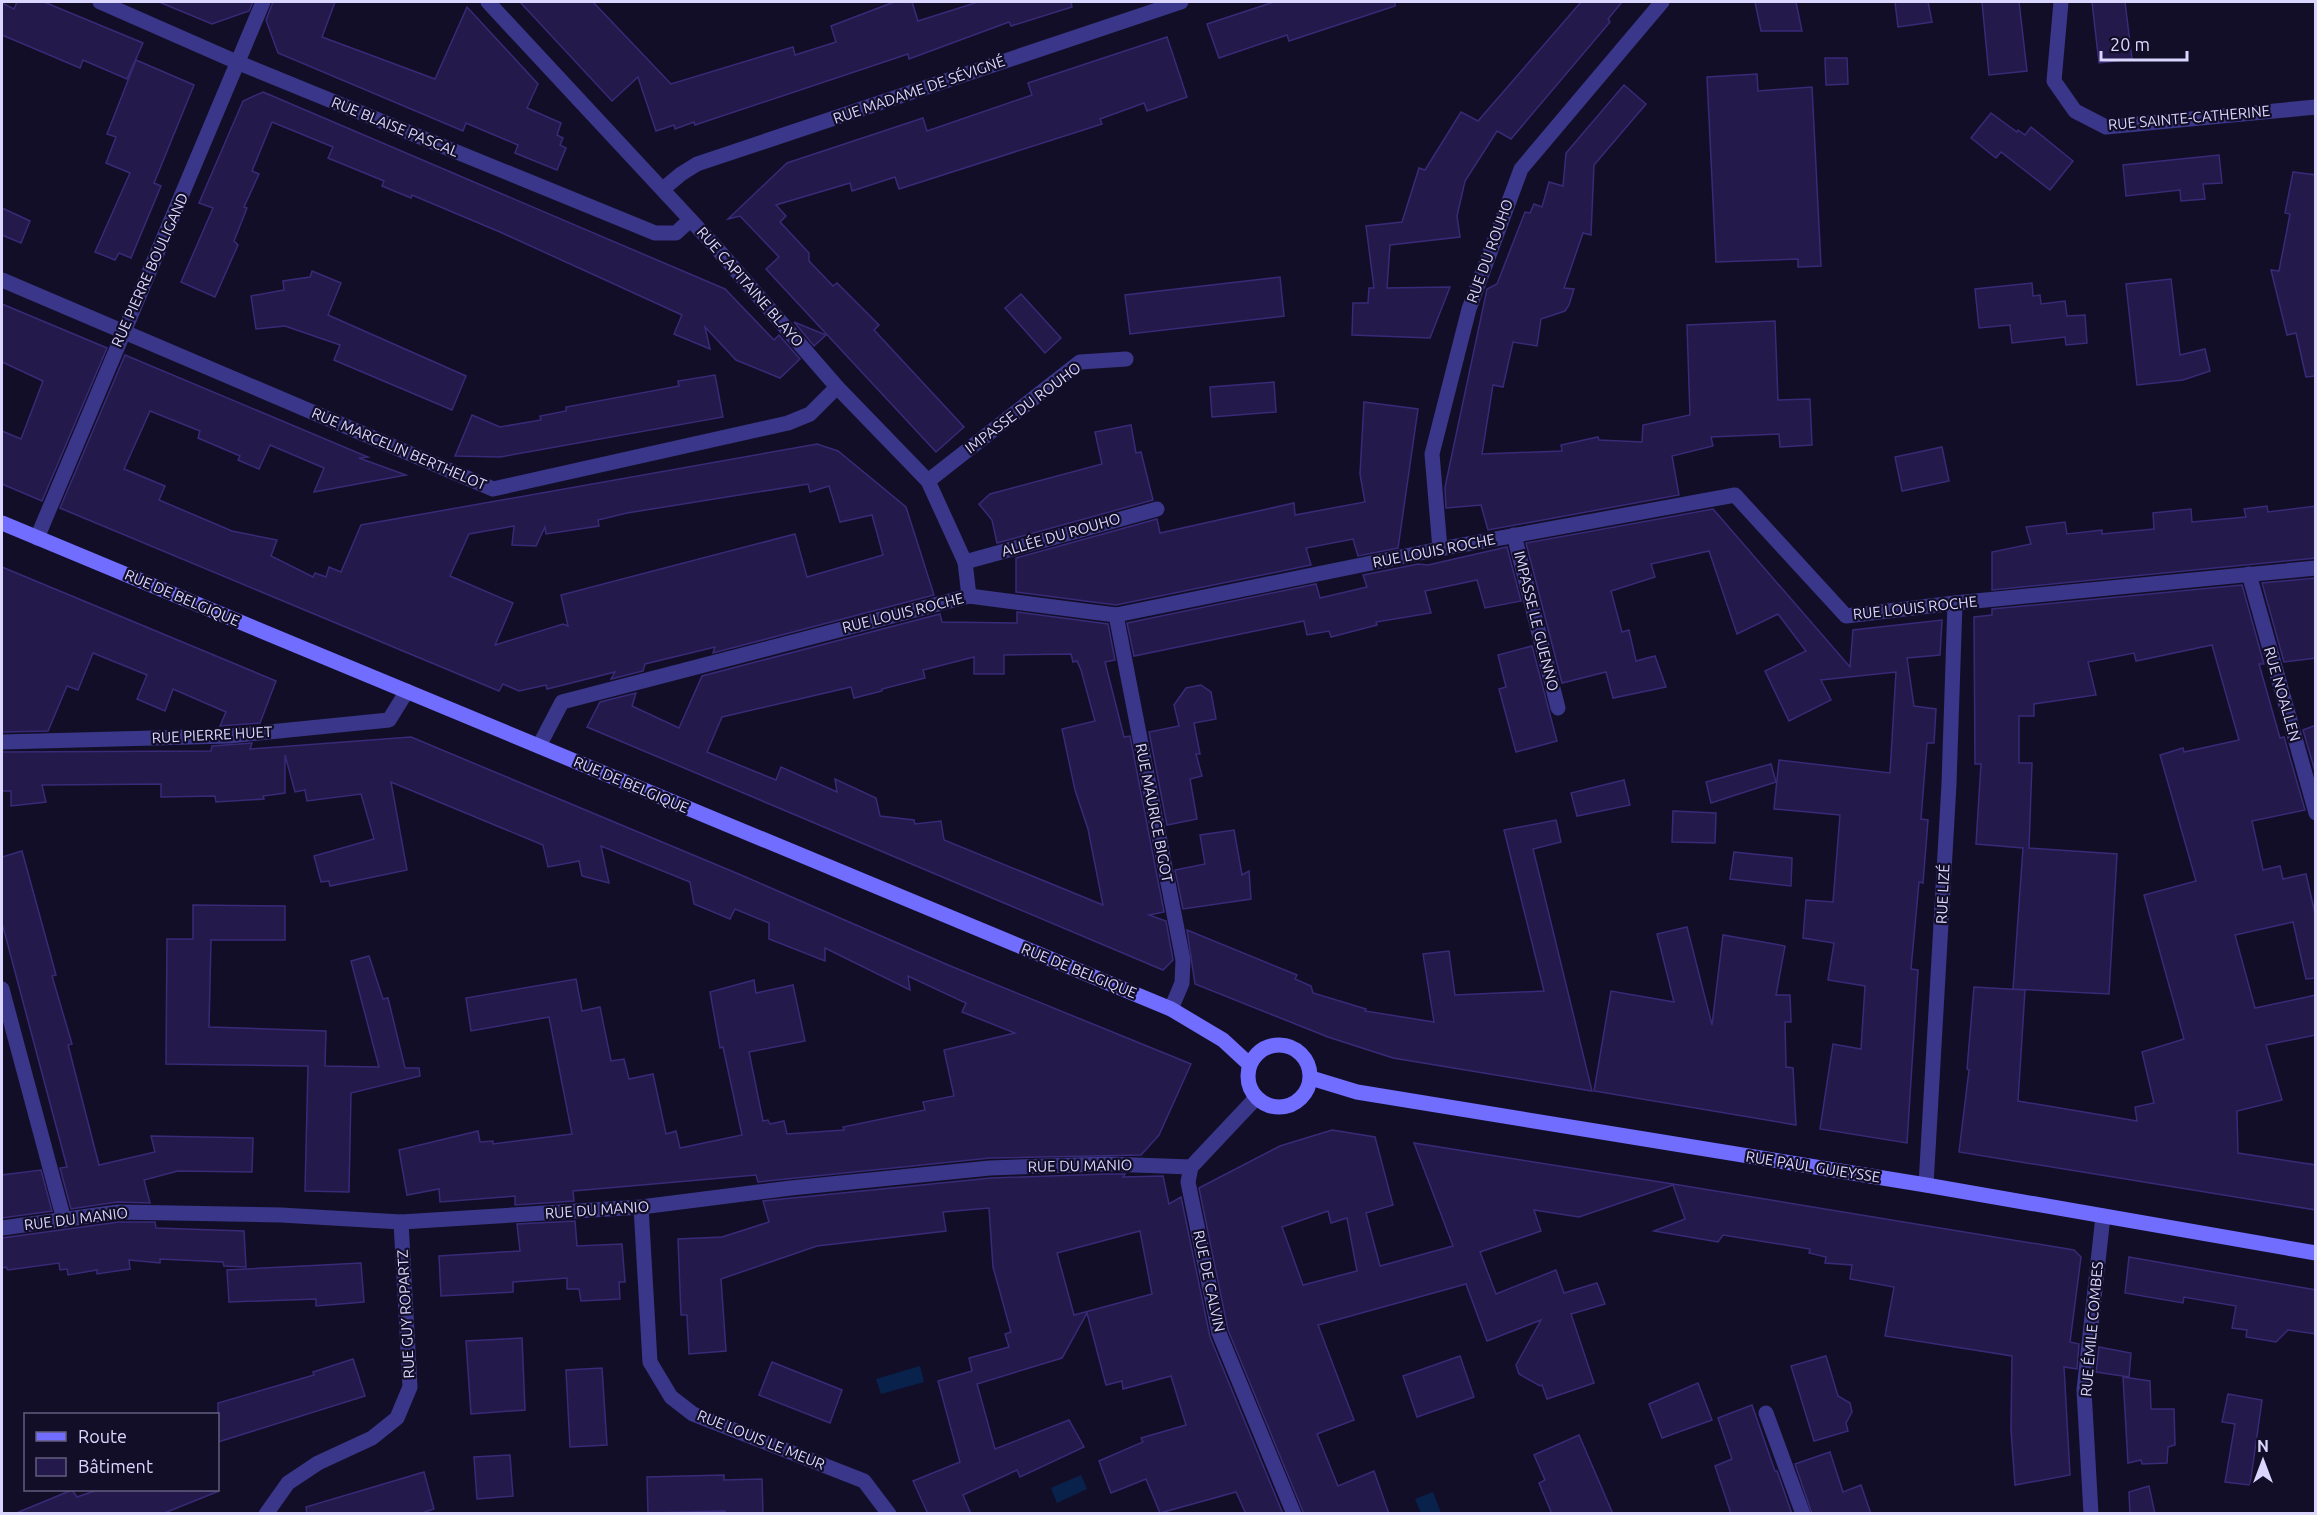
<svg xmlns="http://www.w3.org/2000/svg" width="2317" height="1515" font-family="Ubuntu,sans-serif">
  <rect width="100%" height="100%" fill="#130e28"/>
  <g fill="#09224c">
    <polygon points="920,1366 924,1382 881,1394 876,1379"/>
    <polygon points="1081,1475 1087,1489 1057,1503 1051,1488"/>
    <polygon points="1433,1492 1441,1513 1421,1513 1415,1499"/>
  </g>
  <g fill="#23194a" stroke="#392a78" stroke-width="1.5" fill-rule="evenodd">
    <polygon points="17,2 44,2 143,43 127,79 83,60 80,68 2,35 2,3 14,9"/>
    <polygon points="159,2 253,2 249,11 212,24"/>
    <polygon points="273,2 335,2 322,37 435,79 467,7 538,84 527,108 561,123 557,135 563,138 560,145 566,148 557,170 515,153 518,145 466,123 463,131 278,53 266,20"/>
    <polygon points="520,2 593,2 671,84 793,47 795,55 836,42 831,26 894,2 912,2 918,21 978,2 1071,2 1072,7 1011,26 1009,22 909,59 908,54 695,125 694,122 675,129 674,125 656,131 638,77 612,101"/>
    <polygon points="1274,2 1395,2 1395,6 1289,41 1287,35 1219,58 1207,24"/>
    <polygon points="1581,2 1622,2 1608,19 1610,22 1511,139 1497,131 1465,181 1457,216 1460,237 1390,245 1387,288 1450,287 1430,338 1352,335 1353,303 1368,303 1369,288 1374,288 1366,226 1402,222 1419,168 1425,170 1461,112 1478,121"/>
    <polygon points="1755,2 1796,2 1802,31 1761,31"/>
    <polygon points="1895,2 1928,2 1932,22 1898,27"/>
    <polygon points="1982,2 2019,2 2027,71 1989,75"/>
    <polygon points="2092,2 2125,2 2132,59 2099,63"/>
    <polygon points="1167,37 1187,97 1147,111 1144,103 1100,119 1102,124 899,189 895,177 852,191 850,183 776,205 786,216 780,222 809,253 809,261 833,286 837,283 879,325 874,330 964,427 936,452 766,269 779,257 740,216 728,219 787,163 923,118 927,131 1032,95 1028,83"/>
    <polygon points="1825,58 1847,58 1848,84 1826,85"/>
    <polygon points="136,60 194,85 154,183 161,186 131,258 119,253 115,260 95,252 130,173 106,163 116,137 107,134"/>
    <polygon points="1757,74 1758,91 1812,87 1821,266 1798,267 1798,259 1716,262 1707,77"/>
    <polygon points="1624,85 1646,104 1594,165 1591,235 1583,233 1564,288 1574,289 1569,305 1565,311 1541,319 1537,346 1513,342 1503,387 1493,385 1482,454 1562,451 1561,445 1598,437 1599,440 1642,442 1643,425 1690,415 1687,325 1775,321 1778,400 1810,399 1812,445 1780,447 1779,434 1711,437 1713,446 1672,456 1679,495 1488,530 1481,505 1446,508 1445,487 1487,289 1497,284 1525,212 1530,213 1534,204 1542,207 1549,182 1563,186 1566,153"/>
    <polygon points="263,92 725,289 774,340 779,335 800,359 780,378 736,360 705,327 710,349 674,334 682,315 500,232 412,195 411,198 382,186 384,181 328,158 333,147 272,122 252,171 259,174 244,207 247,208 234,241 238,245 215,297 181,282 213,208 199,203 243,101"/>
    <polygon points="1991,113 2017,132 2018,130 2025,135 2031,127 2073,161 2050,190 2001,152 1996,158 1971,138"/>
    <polygon points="2219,155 2222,183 2203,184 2205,199 2181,201 2180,190 2126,196 2123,165"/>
    <polygon points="2293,172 2316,175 2316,376 2306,377 2296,333 2287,335 2271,270 2279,271 2290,214 2285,213"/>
    <polygon points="2,208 30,221 21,243 2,235"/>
    <polygon points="312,271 341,283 328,315 466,376 452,410 334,360 340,345 285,326 256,329 251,296 284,290 283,281 310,277"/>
    <polygon points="1280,277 1284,316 1130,334 1125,295"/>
    <polygon points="2171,279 2180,355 2205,349 2210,371 2183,380 2137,385 2126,284"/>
    <polygon points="2032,283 2033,296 2040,295 2041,304 2065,301 2067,316 2085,315 2087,343 2066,345 2065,337 2012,343 2010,325 1979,328 1975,289"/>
    <polygon points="1021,294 1061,338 1045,353 1005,308"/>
    <polygon points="2,304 107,348 42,501 2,484 2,431 21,439 43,381 2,362"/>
    <polygon points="794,322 826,335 814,346"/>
    <path d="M 125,355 L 368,457 L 359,458 L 406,475 L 314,492 L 324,468 L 270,445 L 259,469 L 238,460 L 240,456 L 198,438 L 200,431 L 150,411 L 124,469 L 165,486 L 159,500 L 232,531 L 277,540 L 271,556 L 313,577 L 315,573 L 326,577 L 329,567 L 341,572 L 361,525 L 817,444 L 838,451 L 906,507 L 934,595 L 713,653 L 715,647 L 645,664 L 643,671 L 611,679 L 615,672 L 547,689 L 546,685 L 519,691 L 503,684 L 499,691 L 60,508 ZM 808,484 L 810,492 L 829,486 L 840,522 L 872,515 L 883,555 L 807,577 L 795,534 L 561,595 L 568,626 L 563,624 L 495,645 L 513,603 L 450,576 L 469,534 L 514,526 L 512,545 L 536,546 L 545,527 L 546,534 L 599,526 L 598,520 L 627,513 Z"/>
    <polygon points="715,375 723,417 500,457 455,456 472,415 500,427 541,420 540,416 566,411 566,407 679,386 678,381"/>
    <polygon points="1274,382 1276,412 1212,417 1210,387"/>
    <polygon points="1364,402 1418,409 1398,548 1358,556 1353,539 1306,548 1311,565 1116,605 1016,592 1016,558 1157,519 1160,533 1294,503 1295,515 1365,502 1360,474"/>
    <polygon points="1131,425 1136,453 1141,452 1153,500 997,543 992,520 979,504 990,494 1102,464 1095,432"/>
    <polygon points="1942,447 1949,481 1902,491 1895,457"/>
    <polygon points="2267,506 2268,512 2316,506 2316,558 1992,590 1992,552 2031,544 2026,527 2065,522 2067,534 2102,530 2102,534 2154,529 2153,513 2191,509 2192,522 2246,517 2244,509"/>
    <polygon points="1713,509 1850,667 1853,630 1942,620 1940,655 1907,658 1914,706 1936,709 1934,743 1927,743 1921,819 1928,820 1923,883 1919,882 1911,969 1918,970 1907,1143 1820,1129 1833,1044 1861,1049 1865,986 1828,980 1834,943 1803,938 1806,900 1833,902 1840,815 1774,809 1779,760 1890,773 1896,672 1821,680 1831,700 1789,721 1765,671 1806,651 1778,614 1737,634 1709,551 1651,564 1655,577 1611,591 1622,632 1629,630 1636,661 1655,656 1666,687 1613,698 1606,672 1562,683 1526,543"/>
    <polygon points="1507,547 1521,601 1485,608 1477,580 1425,591 1431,613 1376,622 1377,625 1331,637 1329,631 1307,635 1304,621 1134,656 1127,623 1316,584 1320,598 1367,587 1363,575 1418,564 1428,565"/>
    <polygon points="2,567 276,681 260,723 220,726 226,712 173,689 165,711 137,699 147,675 93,653 78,690 67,686 48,731 2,732"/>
    <polygon points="2316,578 2316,658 2284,662 2262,583"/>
    <polygon points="2242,585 2264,664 2259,664 2280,738 2284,737 2305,810 2252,821 2263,870 2280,866 2283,879 2306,874 2316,918 2316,978 2306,979 2293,922 2235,935 2255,1008 2316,995 2316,1035 2266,1045 2282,1100 2237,1111 2238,1153 2316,1165 2316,1210 1959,1152 1969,1070 1967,1069 1974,987 2025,990 2018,1101 2137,1121 2135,1107 2154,1103 2142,1052 2184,1039 2144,895 2196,881 2160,755 2183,748 2184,752 2239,740 2212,645 2136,661 2134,653 2088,662 2096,695 2034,704 2034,716 2019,716 2019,763 2032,763 2029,848 2117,854 2109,994 2013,989 2023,848 1976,844 1981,764 1975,764 1974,617 1992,615 1992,609"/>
    <path d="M 1017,612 L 1108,624 L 1115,660 L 1105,662 L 1124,737 L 1130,736 L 1164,912 L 1149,915 L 1166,921 L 1173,960 L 1163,970 L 587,727 L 600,702 L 636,693 L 632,706 L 679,728 L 702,676 L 940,614 L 942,622 L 1017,623 ZM 1071,654 L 1073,662 L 1077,661 L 1081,670 L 1095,721 L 1062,729 L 1075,790 L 1088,829 L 1103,905 L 944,840 L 941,821 L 915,824 L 914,820 L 880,816 L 876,798 L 835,779 L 837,792 L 781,767 L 776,780 L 707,752 L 722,717 L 851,687 L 854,698 L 882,691 L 882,689 L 925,678 L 923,670 L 974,657 L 974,674 L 1004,674 L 1004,655 Z"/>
    <polygon points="1532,646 1557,741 1516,752 1499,689 1506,687 1498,655"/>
    <polygon points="1201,685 1211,692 1216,719 1194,723 1200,754 1196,754 1202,776 1190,779 1197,819 1167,825 1149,732 1179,726 1174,705 1186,688"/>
    <polygon points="2316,725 2316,775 2303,730"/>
    <polygon points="411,737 741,875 948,965 1191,1064 1159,1135 1141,1155 990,1158 758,1182 756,1175 573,1191 574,1201 515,1205 515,1196 440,1202 439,1189 407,1195 399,1150 478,1131 480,1142 493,1141 493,1144 572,1134 549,1017 471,1031 466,998 576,979 582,1011 600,1007 611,1061 624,1059 629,1079 653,1074 666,1134 676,1131 680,1148 742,1135 723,1047 720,1048 710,992 754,980 756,993 793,985 805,1041 749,1052 763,1121 768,1120 770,1124 784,1121 787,1134 844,1130 843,1127 925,1110 923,1102 954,1096 944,1050 1015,1033 962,1012 966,1003 908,976 910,990 825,948 825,961 769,939 769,923 735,909 730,919 694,904 690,882 601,846 609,883 582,876 579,861 548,867 543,845 391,782 407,870 330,886 329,881 321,882 314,856 374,839 361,794 307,801 305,790 295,792 285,755 285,793 263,796 264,799 216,802 215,796 161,797 161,784 42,785 46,802 11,806 11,791 2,791 2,752 211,751 212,746 252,743 250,749"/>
    <polygon points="1771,764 1776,782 1711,803 1706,782"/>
    <polygon points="1624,780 1630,805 1577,816 1571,793"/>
    <polygon points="1673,811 1716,813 1715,843 1672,842"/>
    <polygon points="1556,820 1561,842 1533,849 1592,1091 1393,1058 1328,1037 1195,984 1187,930 1297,975 1295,979 1311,986 1313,993 1366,1009 1365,1011 1434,1022 1423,954 1449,951 1455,995 1544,991 1504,830"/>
    <polygon points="1234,830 1242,875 1249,871 1251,899 1183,909 1175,870 1205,864 1200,835"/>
    <polygon points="22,851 56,975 52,976 72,1044 68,1045 99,1165 155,1152 151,1136 253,1138 252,1172 178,1171 144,1180 150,1203 117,1202 71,1209 60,1168 67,1167 2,923 2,857"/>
    <polygon points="1734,852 1792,858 1791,886 1730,879"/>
    <polygon points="193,905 285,906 285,940 211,940 209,1027 326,1031 325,1066 379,1067 351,961 369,956 383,999 388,998 405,1068 419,1068 420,1076 351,1093 349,1192 305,1191 308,1066 166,1064 167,939 193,939"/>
    <polygon points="1687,927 1712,1025 1723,935 1785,946 1776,995 1790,995 1791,1022 1785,1022 1786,1067 1793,1068 1796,1125 1594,1091 1611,991 1674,1002 1657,934"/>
    <path d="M 1332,1130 L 1375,1137 L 1393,1205 L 1366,1213 L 1380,1266 L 1453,1246 L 1414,1143 L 1673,1184 L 2074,1250 L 2081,1257 L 2070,1342 L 2079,1344 L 2077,1369 L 2064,1367 L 2070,1475 L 2015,1485 L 2011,1430 L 2012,1356 L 1885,1336 L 1894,1287 L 1850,1279 L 1852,1265 L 1825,1263 L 1826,1257 L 1809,1253 L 1810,1249 L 1723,1235 L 1718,1242 L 1654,1231 L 1685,1219 L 1673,1185 L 1579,1217 L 1534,1210 L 1541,1231 L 1480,1252 L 1496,1294 L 1556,1270 L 1564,1293 L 1597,1283 L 1605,1304 L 1571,1314 L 1594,1383 L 1547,1399 L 1542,1385 L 1540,1386 L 1519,1374 L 1516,1365 L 1541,1320 L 1487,1341 L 1466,1284 L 1318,1325 L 1354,1420 L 1317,1434 L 1338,1486 L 1374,1471 L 1389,1514 L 1304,1514 L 1228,1330 L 1199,1188 L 1280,1146 ZM 1328,1211 L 1331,1223 L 1347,1218 L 1357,1271 L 1303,1285 L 1282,1227 Z"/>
    <polygon points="41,1170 52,1211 2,1218 2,1175"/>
    <path d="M 1107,1174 L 1125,1174 L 1123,1177 L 1163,1176 L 1169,1204 L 1181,1197 L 1210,1337 L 1283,1514 L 1246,1514 L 1236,1492 L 1160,1513 L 1146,1479 L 1111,1493 L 1099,1461 L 1143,1442 L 1141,1438 L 1186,1425 L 1171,1376 L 1123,1389 L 1122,1381 L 1106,1385 L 1087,1313 L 1062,1358 L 977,1384 L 995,1449 L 1069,1420 L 1084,1447 L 1020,1477 L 1017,1470 L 963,1495 L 971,1514 L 928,1514 L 913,1481 L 960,1462 L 938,1381 L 972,1371 L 969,1358 L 1009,1347 L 1005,1334 L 1011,1332 L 993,1267 L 989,1208 L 943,1212 L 946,1231 L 817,1246 L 721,1279 L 726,1351 L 689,1354 L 687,1315 L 681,1315 L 678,1239 L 722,1237 L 769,1222 L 763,1201 L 991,1178 ZM 1140,1231 L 1152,1294 L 1074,1315 L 1057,1253 Z"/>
    <polygon points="575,1221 577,1246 622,1244 625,1282 619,1282 620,1299 581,1301 579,1289 567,1289 567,1278 513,1282 513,1292 441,1296 439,1256 520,1251 517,1224"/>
    <polygon points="119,1222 155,1222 156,1228 244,1231 246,1267 224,1266 223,1262 160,1259 160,1263 129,1260 130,1269 97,1274 97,1270 68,1275 67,1269 60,1270 59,1263 8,1270 6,1267 2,1268 2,1238"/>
    <polygon points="2129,1257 2316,1290 2316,1334 2288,1330 2276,1342 2246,1337 2247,1330 2232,1328 2236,1306 2184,1297 2183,1303 2125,1293"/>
    <polygon points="361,1263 364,1302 316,1306 316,1299 229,1302 227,1270"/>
    <polygon points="522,1338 525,1410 471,1414 466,1341"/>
    <polygon points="2099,1347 2131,1353 2129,1377 2096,1372"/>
    <polygon points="1460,1356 1474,1397 1417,1417 1403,1376"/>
    <polygon points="1826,1356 1838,1396 1850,1403 1852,1412 1846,1423 1848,1431 1814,1441 1791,1366"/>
    <polygon points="353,1359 365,1396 218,1442 218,1403 314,1375 313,1372"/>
    <polygon points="772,1362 842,1390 830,1423 759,1395"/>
    <polygon points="602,1368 607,1445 570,1447 566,1370"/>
    <polygon points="2123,1377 2150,1381 2151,1409 2174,1409 2175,1445 2168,1447 2167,1463 2142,1464 2141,1460 2128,1463"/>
    <polygon points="1698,1383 1712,1420 1662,1438 1649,1404"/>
    <polygon points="2228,1394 2262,1400 2250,1485 2225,1482 2235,1424 2222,1422"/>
    <polygon points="1752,1405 1775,1471 1777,1471 1792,1514 1731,1514 1715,1466 1732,1459 1718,1418"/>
    <polygon points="1579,1435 1613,1514 1552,1514 1539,1483 1545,1480 1534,1455"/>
    <polygon points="1830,1452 1843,1492 1861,1485 1871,1514 1812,1514 1795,1464"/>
    <polygon points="510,1455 513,1496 477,1499 474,1457"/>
    <polygon points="424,1472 434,1509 419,1514 307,1514 306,1507"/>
    <polygon points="724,1475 724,1480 762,1479 763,1514 725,1514 725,1511 648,1513 647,1477"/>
    <polygon points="2149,1486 2155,1514 2130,1514 2129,1492"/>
    <polygon points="72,1490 77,1497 97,1490 219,1491 162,1514 14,1514"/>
  </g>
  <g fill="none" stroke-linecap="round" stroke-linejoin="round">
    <g stroke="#3a378a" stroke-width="15">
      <polyline points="100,2 239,63 655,233 676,233 690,220"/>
      <polyline points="488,2 713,244 837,387 928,481 965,562 969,596"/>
      <polyline points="2061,2 2054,81 2075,111 2106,127 2316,107"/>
      <polyline points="663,189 681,174 697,164 1181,2"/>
      <polyline points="2,280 493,489 788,423 810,414 837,387"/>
      <polyline points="928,481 1080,362 1126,359"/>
      <polyline points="1514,535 1558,708"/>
      <polyline points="37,538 263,2"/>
      <polyline points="1440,549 1432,454 1469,309 1521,169 1662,2"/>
      <polyline points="965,562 1157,509"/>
      <polyline points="2249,574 2316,813"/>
      <polyline points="1116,615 1183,960 1182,983 1171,1009"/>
      <polyline points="2,742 229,736 389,720 407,691"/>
      <polyline points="539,746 562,702 969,596 1116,615 1440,549 1735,495 1846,616 1955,603 2316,568"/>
      <polyline points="2,989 64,1220"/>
      <polyline points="1256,1098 1191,1167 1188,1182 1219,1333 1294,1514"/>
      <polyline points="1926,1185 1949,784 1955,603"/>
      <polyline points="641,1207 650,1362 671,1397 693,1414 864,1481 889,1514"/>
      <polyline points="2,1228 118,1212 281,1215 401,1222 641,1207 791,1188 990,1168 1107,1164 1191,1167"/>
      <polyline points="1766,1413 1803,1514"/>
      <polyline points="266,1514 288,1483 318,1463 372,1438 397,1418 410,1387 401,1222"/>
      <polyline points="2091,1514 2084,1390 2103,1216"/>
    </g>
    <g stroke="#706dff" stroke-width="15">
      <polyline points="2,523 1171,1009 1223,1040 1249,1064"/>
      <circle cx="1279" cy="1076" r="31"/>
      <polyline points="1311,1078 1357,1092 1926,1185 2316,1253"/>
    </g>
  </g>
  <g text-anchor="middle" stroke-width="4.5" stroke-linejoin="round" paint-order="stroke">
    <g font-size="15" fill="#dad6ff" stroke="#130e28">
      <text transform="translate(919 90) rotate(-19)" y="5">RUE MADAME DE SÉVIGNÉ</text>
      <text transform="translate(2189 118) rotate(-5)" y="5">RUE SAINTE-CATHERINE</text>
      <text transform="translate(395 127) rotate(22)" y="5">RUE BLAISE PASCAL</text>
      <text transform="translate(1490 251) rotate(-70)" y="5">RUE DU ROUHO</text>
      <text transform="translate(150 270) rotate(-66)" y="5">RUE PIERRE BOULIGAND</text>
      <text transform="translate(750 287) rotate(49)" y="5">RUE CAPITAINE BLAYO</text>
      <text transform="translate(1023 408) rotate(-37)" y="5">IMPASSE DU ROUHO</text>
      <text transform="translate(399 449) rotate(23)" y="5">RUE MARCELIN BERTHELOT</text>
      <text transform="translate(1061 535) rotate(-16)" y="5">ALLÉE DU ROUHO</text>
      <text transform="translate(1434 551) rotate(-11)" y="5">RUE LOUIS ROCHE</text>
      <text transform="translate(182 598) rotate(23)" y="5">RUE DE BELGIQUE</text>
      <text transform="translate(1915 608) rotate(-6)" y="5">RUE LOUIS ROCHE</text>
      <text transform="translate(903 613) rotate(-14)" y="5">RUE LOUIS ROCHE</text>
      <text transform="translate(1536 621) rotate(76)" y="5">IMPASSE LE GUENNO</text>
      <text transform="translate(2282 694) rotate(74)" y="5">RUE NOALLEN</text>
      <text transform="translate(212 735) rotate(-3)" y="5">RUE PIERRE HUET</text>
      <text transform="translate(631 785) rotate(23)" y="5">RUE DE BELGIQUE</text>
      <text transform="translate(1154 813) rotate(79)" y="5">RUE MAURICE BIGOT</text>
      <text transform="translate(1943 894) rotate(-87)" y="5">RUE LIZÉ</text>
      <text transform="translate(1079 971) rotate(22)" y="5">RUE DE BELGIQUE</text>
      <text transform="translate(1080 1166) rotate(-1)" y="5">RUE DU MANIO</text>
      <text transform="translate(1813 1167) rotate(9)" y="5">RUE PAUL GUIEYSSE</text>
      <text transform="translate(597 1210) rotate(-4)" y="5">RUE DU MANIO</text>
      <text transform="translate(76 1219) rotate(-7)" y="5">RUE DU MANIO</text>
      <text transform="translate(1209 1281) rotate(78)" y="5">RUE DE CALVIN</text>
      <text transform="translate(406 1314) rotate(-93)" y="5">RUE GUY ROPARTZ</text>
      <text transform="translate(2092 1329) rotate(-85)" y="5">RUE ÉMILE COMBES</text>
      <text transform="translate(761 1440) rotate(22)" y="5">RUE LOUIS LE MEUR</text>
    </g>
  </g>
  <rect width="2317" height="1515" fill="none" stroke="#dad6ff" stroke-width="6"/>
  <rect x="24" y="1413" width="195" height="78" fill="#130e28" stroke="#635e7e" stroke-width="1.5"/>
  <rect x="36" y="1432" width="30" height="9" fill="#706dff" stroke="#635e7e" stroke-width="1.5"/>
  <text x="78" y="1443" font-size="18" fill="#dad6ff">Route</text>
  <rect x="36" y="1458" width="30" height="18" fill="#23194a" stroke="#635e7e" stroke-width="1.5"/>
  <text x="78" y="1473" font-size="18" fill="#dad6ff">Bâtiment</text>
  <g transform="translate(2263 1461)" stroke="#130e28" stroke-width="4.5" paint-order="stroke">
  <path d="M0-4.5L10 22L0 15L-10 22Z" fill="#dad6ff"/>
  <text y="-9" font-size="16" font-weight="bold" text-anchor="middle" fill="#dad6ff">N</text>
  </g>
  <path d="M2101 51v9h86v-9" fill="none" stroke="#dad6ff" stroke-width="3"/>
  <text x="2110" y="51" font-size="18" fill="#dad6ff" stroke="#130e28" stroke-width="4.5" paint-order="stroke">20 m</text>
</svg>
